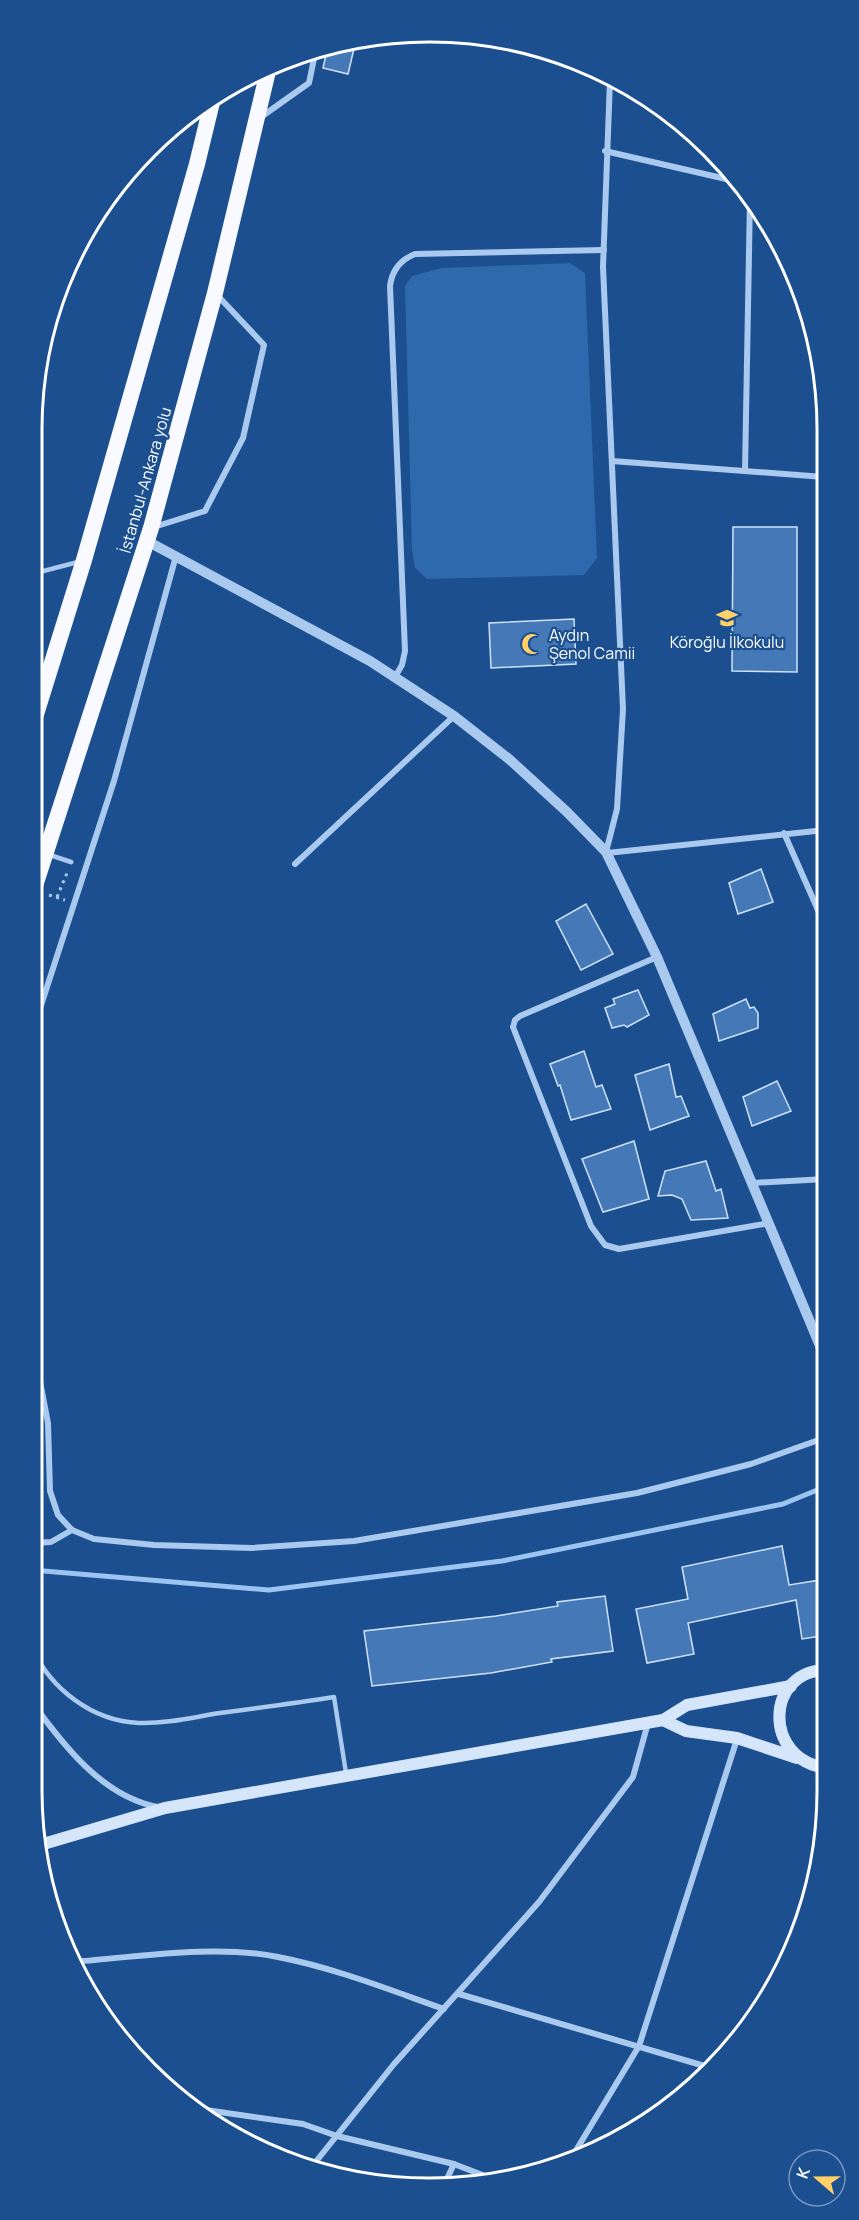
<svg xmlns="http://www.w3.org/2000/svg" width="859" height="2220" font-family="Manrope,sans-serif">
  <rect width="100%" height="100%" fill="#1b4f8f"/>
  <polygon fill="#2e69ad" points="570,263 585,273 597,558 584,575 427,579 415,568 412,550 405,286 412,276 442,268"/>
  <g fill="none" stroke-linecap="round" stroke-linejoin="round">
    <polyline stroke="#9cc4f0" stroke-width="5" points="32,1570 269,1590 502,1561 783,1504 827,1486"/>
  </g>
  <g fill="#4478b7" stroke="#cfe3fa" stroke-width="1.5">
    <polygon points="356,40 348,74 323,68 328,46"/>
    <polygon points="733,527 797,527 797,672 732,671"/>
    <polygon points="574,619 576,664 491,668 489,623"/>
    <polygon points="761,869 773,902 738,914 729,883"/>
    <polygon points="586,904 613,954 581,970 556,921"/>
    <polygon points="638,990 649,1015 627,1027 624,1025 612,1028 605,1008 615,1004 613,999"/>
    <polygon points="746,999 750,1008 754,1007 758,1013 758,1028 719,1041 713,1014"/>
    <polygon points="584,1051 596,1087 602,1085 611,1109 571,1120 560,1085 558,1086 550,1064"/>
    <polygon points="669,1064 676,1097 681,1096 689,1116 650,1130 635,1075"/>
    <polygon points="777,1081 791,1111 752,1126 743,1097"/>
    <polygon points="634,1141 649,1199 603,1212 582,1159"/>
    <polygon points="706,1161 716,1191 721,1189 728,1218 691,1220 682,1199 672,1195 658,1196 665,1171"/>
    <polygon points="782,1546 789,1585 827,1579 827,1635 802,1639 796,1600 688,1623 694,1654 647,1663 636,1609 688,1599 682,1567"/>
    <polygon points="605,1596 613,1651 551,1659 552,1662 491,1673 372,1686 364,1631 496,1616 558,1606 557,1602"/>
  </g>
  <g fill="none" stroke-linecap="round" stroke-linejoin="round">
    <g stroke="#a9c9ee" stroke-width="3" stroke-dasharray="3 4.5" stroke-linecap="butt">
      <polyline points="49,895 65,900"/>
      <polyline points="57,897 67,873"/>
    </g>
    <g stroke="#a9c9ee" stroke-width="4.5">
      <polyline points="32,574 78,562"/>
      <path d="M 32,1648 C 51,1689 92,1721 139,1723 C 166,1724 194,1717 220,1713 C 258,1708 296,1703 334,1697 L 346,1773"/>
    </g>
    <polyline stroke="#a9c9ee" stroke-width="5" points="32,849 71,862"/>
    <g stroke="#a9c9ee" stroke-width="6">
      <polyline points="261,117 309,83 316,49"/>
      <polyline points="605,151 739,182"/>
      <polyline points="612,461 824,477"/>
      <polyline points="745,471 750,198"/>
      <polyline points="154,527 205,511 243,438 264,345 218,296"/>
      <path d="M 395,677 L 402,665 L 405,651 L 390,286 C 392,270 400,260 415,254 L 604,250"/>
      <polyline points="784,833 825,926"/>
      <polyline points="606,852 617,809 623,709 603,267 610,80"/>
      <polyline points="607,853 825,830"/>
      <polyline points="295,864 454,716"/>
      <polyline points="657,957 520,1016 515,1020 513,1027 591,1226 605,1245 619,1249 770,1223"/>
      <polyline points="32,1033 114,781 176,556"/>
      <polyline points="752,1183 826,1179"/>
      <polyline points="32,1356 38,1371 48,1423 50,1491 58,1515 72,1530 94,1539 154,1545 252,1548 354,1541 637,1493 751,1464 827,1437"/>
      <polyline points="32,1543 51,1542 72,1530"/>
      <path d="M 32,1702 C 63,1745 103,1797 158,1807"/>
      <path d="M 72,1962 C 136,1957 216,1944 278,1957 C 335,1968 390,1990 444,2009"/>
      <polyline points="459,1994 708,2067"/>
      <polyline points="199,2109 303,2124 337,2136 454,2164 498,2181"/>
      <polyline points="569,2162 639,2046 737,1739"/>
      <polyline points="310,2169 394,2064 539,1902 633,1777 648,1723"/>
      <polyline points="445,2183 454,2164"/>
    </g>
    <polyline stroke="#a9c9ee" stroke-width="10" points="147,541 370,661 454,716 509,759 567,812 606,852 657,957 826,1360"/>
    <g stroke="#d6e6fa" stroke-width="12">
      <path d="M 827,1670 C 765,1670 762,1760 827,1768"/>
      <polyline points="663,1720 686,1731 737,1738 797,1758"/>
      <polyline points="40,1845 165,1808 663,1720 687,1705 791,1686"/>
    </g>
    <g stroke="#f8faff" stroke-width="16">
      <polyline points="32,727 84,560 197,164 213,98"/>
      <polyline points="32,895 151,528 215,293 269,67"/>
    </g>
  </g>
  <defs>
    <symbol id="school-bare" viewBox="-9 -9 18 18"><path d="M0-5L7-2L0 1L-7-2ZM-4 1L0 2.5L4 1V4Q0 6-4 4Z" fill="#ffd166" stroke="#1b4f8f" stroke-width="2.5" paint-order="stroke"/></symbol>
    <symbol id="mosque-bare" viewBox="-9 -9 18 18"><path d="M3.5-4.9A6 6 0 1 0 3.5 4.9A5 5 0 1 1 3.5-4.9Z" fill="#ffd166" stroke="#1b4f8f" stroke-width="2.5" paint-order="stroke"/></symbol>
  </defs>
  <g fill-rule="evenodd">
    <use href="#school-bare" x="712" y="603" width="30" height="30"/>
    <use href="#mosque-bare" x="517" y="629" width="30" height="30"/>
  </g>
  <g text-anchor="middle" stroke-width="4.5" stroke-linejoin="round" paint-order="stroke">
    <g font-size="16" fill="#fff" stroke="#1b4f8f">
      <text transform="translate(145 480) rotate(-74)" y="6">İstanbul-Ankara yolu</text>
    </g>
    <g font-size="16" fill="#fff" stroke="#1b4f8f" text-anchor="start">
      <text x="549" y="641">Aydın<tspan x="549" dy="18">Şenol Camii</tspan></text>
      <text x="727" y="648" text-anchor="middle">Köroğlu İlkokulu</text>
    </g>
  </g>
  <path d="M0 0H859V2220H0ZM429 42H430A387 387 0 0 1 817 429V1791A387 387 0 0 1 430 2178H429A387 387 0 0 1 42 1791V429A387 387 0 0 1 429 42Z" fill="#1b4f8f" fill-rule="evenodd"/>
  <path fill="none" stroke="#fff" stroke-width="3" d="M429 42H430A387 387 0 0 1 817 429V1791A387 387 0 0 1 430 2178H429A387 387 0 0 1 42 1791V429A387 387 0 0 1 429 42Z"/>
  <g transform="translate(817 2178) rotate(290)"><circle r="28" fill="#1b4f8f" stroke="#7695bc" stroke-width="1.5"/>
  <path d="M0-4.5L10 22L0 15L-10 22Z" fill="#ffd166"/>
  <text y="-9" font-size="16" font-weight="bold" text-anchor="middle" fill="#ffffff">K</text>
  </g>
</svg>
